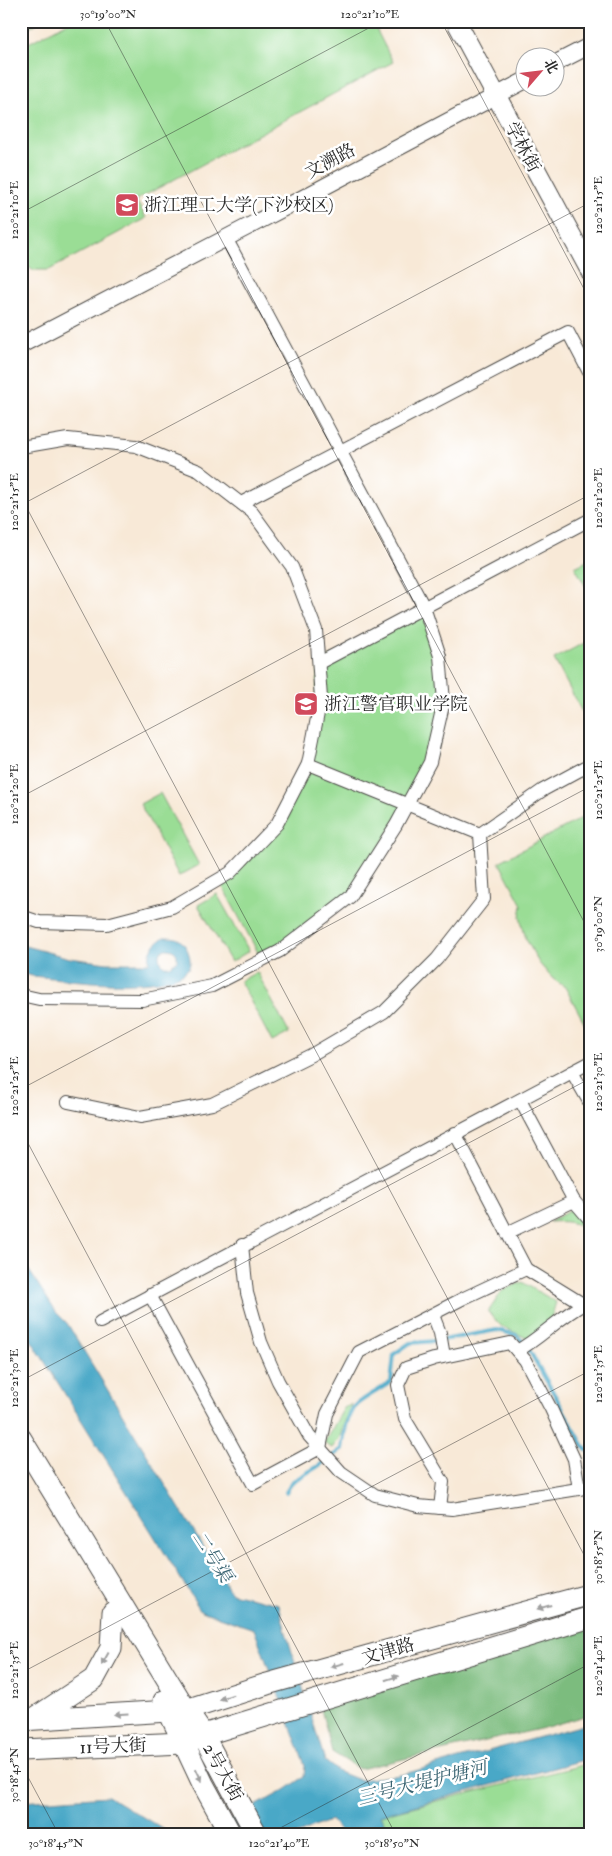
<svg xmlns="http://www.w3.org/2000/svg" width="612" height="1856" font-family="'IM FELL Double Pica','Noto Serif SC',serif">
  <rect width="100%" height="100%" fill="#fff"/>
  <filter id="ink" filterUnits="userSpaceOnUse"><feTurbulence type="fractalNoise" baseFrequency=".02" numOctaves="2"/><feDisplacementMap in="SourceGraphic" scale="10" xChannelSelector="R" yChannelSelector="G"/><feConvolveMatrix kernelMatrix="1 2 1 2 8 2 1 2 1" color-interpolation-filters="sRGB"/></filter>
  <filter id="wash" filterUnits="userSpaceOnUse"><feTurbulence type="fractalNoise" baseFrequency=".0096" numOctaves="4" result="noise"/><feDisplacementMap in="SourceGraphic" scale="20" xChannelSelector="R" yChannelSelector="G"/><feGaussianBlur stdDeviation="1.12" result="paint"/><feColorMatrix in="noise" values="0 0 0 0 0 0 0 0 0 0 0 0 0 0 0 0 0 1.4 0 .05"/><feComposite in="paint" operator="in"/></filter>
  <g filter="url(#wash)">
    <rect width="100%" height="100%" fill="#f8e9d7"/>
    <g fill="#9add95" stroke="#628460">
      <polygon points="21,21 41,21 21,32"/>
      <polygon points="70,21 372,21 393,62 136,200 146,218 49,270 32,270 21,260 21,47"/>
      <polygon points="591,559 591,596 575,567"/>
      <polygon points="424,607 444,701 430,762 350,897 262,960 219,880 277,824 308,764 319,663"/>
      <polygon points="591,639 591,729 554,659"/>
      <polygon points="160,793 199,865 179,876 140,804"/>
      <polygon points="591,813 591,1033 590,1033 565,987 552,978 539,963 526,939 520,917 522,905 499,862"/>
      <polygon points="217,894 249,951 231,962 198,905"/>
      <polygon points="257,972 289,1033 272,1042 240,981"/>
      <path d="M 585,1206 L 591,1212 L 591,1232 C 576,1221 566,1221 549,1222 L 567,1212 Z"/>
      <polygon points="522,1282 556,1302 550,1322 533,1341 501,1326 488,1312 502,1291"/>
      <polygon points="351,1404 339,1439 332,1448 324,1443 344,1408"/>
      <polygon points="591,1763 591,1835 390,1835 380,1815"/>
    </g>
    <polygon fill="#7bbc7e" stroke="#537454" points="591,1625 591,1714 540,1729 359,1769 332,1752 317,1694"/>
    <g fill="#48a8c7" stroke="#3a6a79" fill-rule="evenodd">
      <path d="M 164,937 C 167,937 172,937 176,938 C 185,941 193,957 189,967 C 185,976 168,980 159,981 C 117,987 74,980 32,976 L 21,973 L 21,945 L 70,958 L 107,963 L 149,963 C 149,950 153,945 164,937 ZM 166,949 C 174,949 178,953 177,960 L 170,966 L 164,966 L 159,959 L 161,951 Z"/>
      <polygon points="21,1258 56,1312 67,1323 231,1593 279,1604 285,1629 325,1761 339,1772 359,1780 400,1775 591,1723 591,1758 380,1815 390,1835 343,1835 331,1820 296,1835 202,1835 285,1790 304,1777 305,1765 254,1629 201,1611 21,1324"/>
      <polygon points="108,1796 173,1835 21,1835 21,1802"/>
    </g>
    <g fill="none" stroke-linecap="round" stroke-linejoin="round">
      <g stroke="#48a8c7" stroke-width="4">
        <polyline points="528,1348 586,1450 591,1451"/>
        <path d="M 286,1492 L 293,1481 L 317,1467 L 342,1449 C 344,1436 346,1418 354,1407 C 358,1401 383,1388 391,1382 L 394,1354 L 410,1343 L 437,1341 L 497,1330 L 516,1335 L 524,1343"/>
      </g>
    </g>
  </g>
  <g filter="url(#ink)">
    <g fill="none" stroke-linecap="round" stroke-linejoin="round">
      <defs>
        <g id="minor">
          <polyline points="21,447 68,439 136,446 199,471 252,512 292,567 316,630 321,698 308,764 277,824 230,873 172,907 107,924 39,922 21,916"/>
          <polyline points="241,503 568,332 591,376"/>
          <polyline points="319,663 591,519"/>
          <polyline points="308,764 480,834"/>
          <polyline points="21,995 39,999 142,1000 212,986 280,951 350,897 396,825 430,762 444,701 440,656 424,607 226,238"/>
          <polyline points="572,1072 591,1105"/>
          <polyline points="68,1102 140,1117 212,1104 311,1055 384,1012 437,959 484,899 480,834 543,790 591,764"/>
          <polyline points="455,1133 526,1269 591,1309"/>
          <polyline points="574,1201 591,1221"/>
          <polyline points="507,1233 574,1201 520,1100"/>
          <polyline points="242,1245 247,1293 261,1342 278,1381 309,1436 341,1472 375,1495 418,1506 452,1509 591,1487"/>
          <polyline points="150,1295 253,1484 320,1448 327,1414 359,1352 464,1298 526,1269"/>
          <polyline points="433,1315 440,1333 444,1356"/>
          <polyline points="100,1322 591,1062"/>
          <path d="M 517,1351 C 541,1338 559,1317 584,1304"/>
          <polyline points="440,1508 443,1482 405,1419 398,1385 406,1368 434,1359 510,1343 525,1360 551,1409 574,1459 579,1489"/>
        </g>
        <g id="tertiary">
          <polyline points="554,64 591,45"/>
          <polyline points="21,345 303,198 524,81"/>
        </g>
        <polyline id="secondary" points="456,21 591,272"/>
        <g id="primary">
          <polyline points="21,1439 186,1710 203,1735 257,1835"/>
          <polyline points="164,1701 203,1784 231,1835"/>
          <polyline points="35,1718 94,1679 111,1648 113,1612"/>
          <polyline points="21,1720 186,1710 267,1684 591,1594"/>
          <polyline points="21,1750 184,1743 203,1735 591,1617"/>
        </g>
      </defs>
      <use href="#minor" stroke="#4a4845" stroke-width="14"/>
      <use href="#tertiary" stroke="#4a4845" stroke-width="18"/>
      <use href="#secondary" stroke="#4a4845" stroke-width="21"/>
      <use href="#primary" stroke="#4a4845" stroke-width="23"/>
      <use href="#minor" stroke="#fff" stroke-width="12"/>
      <use href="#tertiary" stroke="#fff" stroke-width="16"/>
      <use href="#secondary" stroke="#fff" stroke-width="19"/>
      <use href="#primary" stroke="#fff" stroke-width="21"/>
    </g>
    <defs><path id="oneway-solid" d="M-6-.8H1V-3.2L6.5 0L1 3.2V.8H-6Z" transform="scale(1.25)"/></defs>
    <g fill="#a0a0a0">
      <use href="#oneway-solid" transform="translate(544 1607) rotate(164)"/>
      <use href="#oneway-solid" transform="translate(105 1659) rotate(119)"/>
      <use href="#oneway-solid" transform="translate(337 1665) rotate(164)"/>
      <use href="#oneway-solid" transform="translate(392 1678) rotate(-17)"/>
      <use href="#oneway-solid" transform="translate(226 1697) rotate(162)"/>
      <use href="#oneway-solid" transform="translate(121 1714) rotate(177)"/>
      <use href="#oneway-solid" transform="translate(199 1775) rotate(64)"/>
    </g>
  </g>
  <path fill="none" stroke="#2b2b2b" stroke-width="1" stroke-opacity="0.45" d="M 105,21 L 591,935M 441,21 L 591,302M 21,213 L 382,21M 21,497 L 591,1568M 21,505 L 591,202M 21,797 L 591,494M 21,1089 L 591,786M 21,1130 L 396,1835M 21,1381 L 591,1078M 21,1673 L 591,1370M 21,1764 L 59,1835M 267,1835 L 591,1663"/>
  <defs>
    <symbol id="university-square" viewBox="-11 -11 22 22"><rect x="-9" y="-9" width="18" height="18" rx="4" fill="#d1495b" stroke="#fff"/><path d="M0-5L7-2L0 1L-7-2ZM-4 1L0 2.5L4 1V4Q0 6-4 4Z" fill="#fff"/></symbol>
  </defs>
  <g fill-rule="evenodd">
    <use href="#university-square" x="113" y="191" width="28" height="28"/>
    <use href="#university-square" x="292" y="690" width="28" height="28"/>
  </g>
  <g text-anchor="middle" stroke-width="5" stroke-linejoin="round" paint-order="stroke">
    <g font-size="18" fill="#2b2b2b" stroke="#fff">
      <text transform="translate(523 147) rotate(62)" y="6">学林街</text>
      <text transform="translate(330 161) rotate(-28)" y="6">文溯路</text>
      <text transform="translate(388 1651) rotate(-16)" y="6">文津路</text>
      <text transform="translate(113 1746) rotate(-2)" y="6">11号大街</text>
      <text transform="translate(223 1772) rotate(61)" y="6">2号大街</text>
    </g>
    <g font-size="18" fill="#2b2b2b" stroke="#fff" text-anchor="start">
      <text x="144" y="211">浙江理工大学(下沙校区)</text>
      <text x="324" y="710">浙江警官职业学院</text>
    </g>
    <g font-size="19" font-style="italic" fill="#386371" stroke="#fff">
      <text transform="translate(213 1556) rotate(57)" y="7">二号渠</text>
      <text transform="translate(422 1782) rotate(-14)" y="7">三号大堤护塘河</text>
    </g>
  </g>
  <rect width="612" height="1856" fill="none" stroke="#fff" stroke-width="55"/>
  <g transform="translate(540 72) rotate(62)"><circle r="24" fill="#ffffff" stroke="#aaaaaa"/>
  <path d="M0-4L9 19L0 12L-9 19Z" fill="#d1495b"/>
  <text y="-8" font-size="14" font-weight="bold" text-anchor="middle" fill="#2b2b2b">北</text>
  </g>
  <rect x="28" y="28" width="556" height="1800" fill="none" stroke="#2b2b2b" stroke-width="2"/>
  <g font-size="12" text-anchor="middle" fill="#2b2b2b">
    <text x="108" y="18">30°19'00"N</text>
    <text x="370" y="18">120°21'10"E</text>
    <text transform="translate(598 205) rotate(-90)" y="4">120°21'15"E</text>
    <text transform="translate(14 210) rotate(-90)" y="4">120°21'10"E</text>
    <text transform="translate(598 498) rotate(-90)" y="4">120°21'20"E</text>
    <text transform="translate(14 502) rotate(-90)" y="4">120°21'15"E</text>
    <text transform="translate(598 790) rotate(-90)" y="4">120°21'25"E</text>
    <text transform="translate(14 794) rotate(-90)" y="4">120°21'20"E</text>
    <text transform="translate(598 924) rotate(-90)" y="4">30°19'00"N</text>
    <text transform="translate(598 1082) rotate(-90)" y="4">120°21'30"E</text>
    <text transform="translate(14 1086) rotate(-90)" y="4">120°21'25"E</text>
    <text transform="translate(598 1374) rotate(-90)" y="4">120°21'35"E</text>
    <text transform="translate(14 1378) rotate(-90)" y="4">120°21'30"E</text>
    <text transform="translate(598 1557) rotate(-90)" y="4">30°18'55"N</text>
    <text transform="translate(598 1666) rotate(-90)" y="4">120°21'40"E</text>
    <text transform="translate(14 1670) rotate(-90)" y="4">120°21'35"E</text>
    <text transform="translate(14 1775) rotate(-90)" y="4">30°18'45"N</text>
    <text x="56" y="1847">30°18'45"N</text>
    <text x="279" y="1847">120°21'40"E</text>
    <text x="392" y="1847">30°18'50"N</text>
  </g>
</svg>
